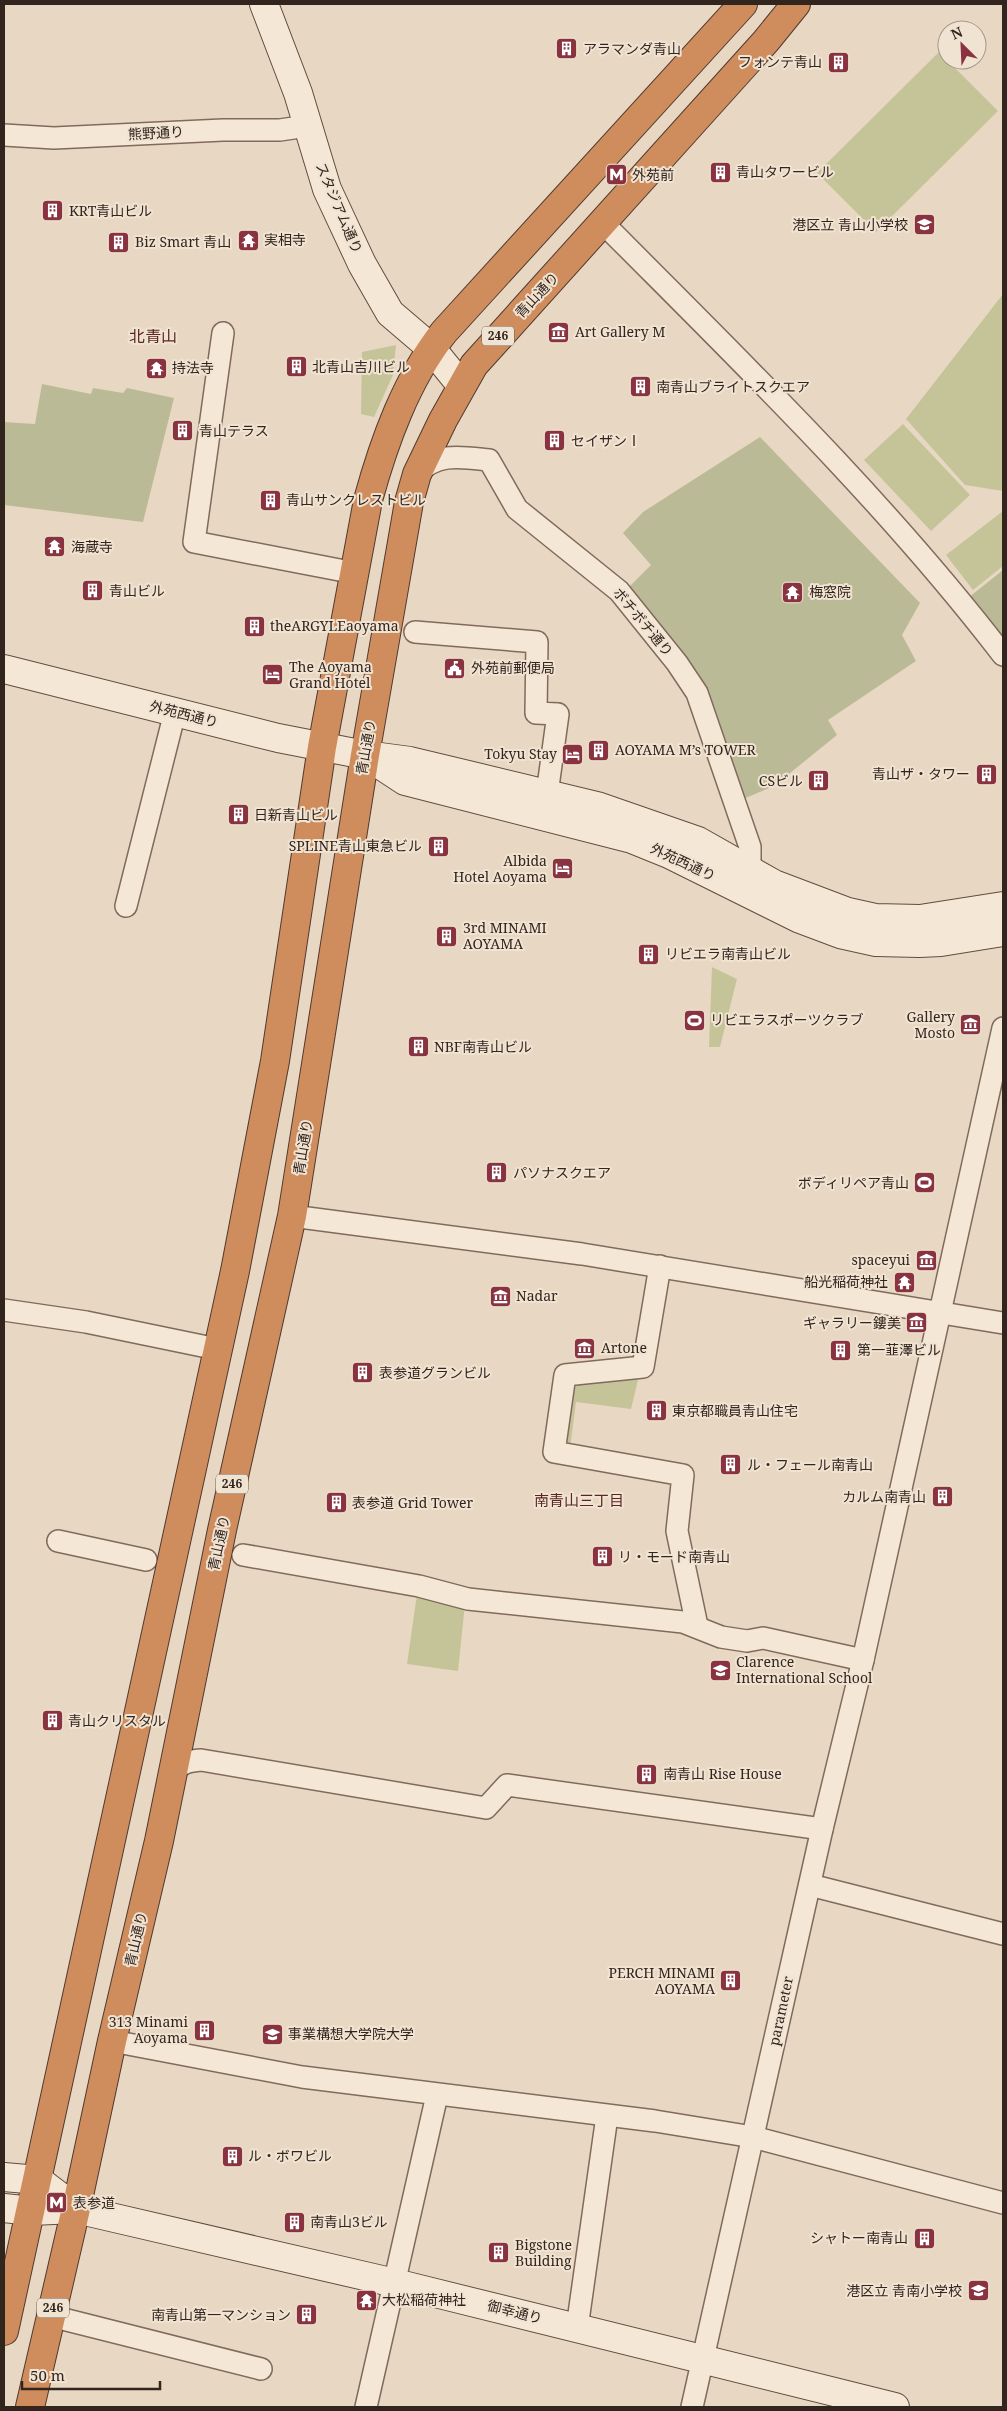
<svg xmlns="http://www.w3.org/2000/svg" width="1007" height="2411" font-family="'Noto Serif','Noto Sans JP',serif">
  <rect width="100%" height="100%" fill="#e8d8c3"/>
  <g fill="#c5c499">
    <polygon points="939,52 998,111 876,232 817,173"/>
    <polygon points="1003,294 1003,491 965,485 906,419"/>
    <polygon points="396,345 393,375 374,417 361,414 362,352"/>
    <polygon points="903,424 970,495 931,531 864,460"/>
    <polygon points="1003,511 1003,566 973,590 946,555"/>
    <polygon points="712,967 737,979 720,1047 709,1047"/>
    <polygon points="638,1380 631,1409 576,1402 570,1448 560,1446 572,1381"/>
    <polygon points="417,1594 465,1604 458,1671 407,1664"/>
  </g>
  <g fill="#bbba97">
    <polygon points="42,384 91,394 93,388 123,393 127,388 174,398 143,522 4,505 4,422 35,424"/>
    <polygon points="760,437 920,603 902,635 916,661 828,720 837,735 774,786 736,802 711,714 625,591 651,565 623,533 643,512"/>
    <polygon points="1003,570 1003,644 968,598"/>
  </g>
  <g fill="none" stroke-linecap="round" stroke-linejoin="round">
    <defs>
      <g id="street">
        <polyline points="4,135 54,138 223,130 280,130 307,126"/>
        <path d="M 603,223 C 741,362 883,499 1003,655"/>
        <polyline points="223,333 194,542 355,573"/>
        <path d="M 417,474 C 437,452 461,457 489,460 L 517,509 L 619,591 L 677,663 L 697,693 L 750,847 L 750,869"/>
        <polyline points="415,632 537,642 536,713 558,714 547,794"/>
        <polyline points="126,906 175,712"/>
        <polyline points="292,1216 582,1254 1003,1323"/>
        <polyline points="660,1266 643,1367 565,1375 554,1452 683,1475 677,1531 697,1626"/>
        <polyline points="4,1310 86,1322 217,1349"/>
        <polyline points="58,1541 146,1560"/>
        <polyline points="243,1555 419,1586 468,1599 683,1622 721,1637 747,1641 763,1638 863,1660"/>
        <path d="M 172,1773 C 181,1763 188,1761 201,1760 L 486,1808 L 507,1785 L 822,1829"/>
        <polyline points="810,1885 1003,1934"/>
        <polyline points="112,2041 302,2077 655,2121 753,2137 1003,2203"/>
        <polyline points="51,2316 261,2369"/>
        <polyline points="577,2328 607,2116"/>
        <polyline points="366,2407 437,2095"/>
        <polyline points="692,2407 822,1829 863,1660 1003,1028"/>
      </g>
      <g id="secondary">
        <polyline points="264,4 298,93 327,189 362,264 390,313 431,348 461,385"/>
        <polyline points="4,669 278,738 365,755 410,761 597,806 698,841 774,884 848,912 875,918 920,919 1003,906"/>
        <polyline points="370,758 405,781 632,839 669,854 800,919 840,934 876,942 919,943 941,942 1003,932"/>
        <polyline points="4,2177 38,2180 76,2209"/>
        <polyline points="4,2208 31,2211 76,2209 395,2283 895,2407"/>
      </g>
      <g id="highway">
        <path d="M 4,2331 L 235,1271 L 275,1061 L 322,747 L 368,500 C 384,442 406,380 444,332 L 743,4"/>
        <polyline points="30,2407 78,2200 112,2041 159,1841 222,1530 292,1216 365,755 409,502 417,474 443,420 474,365 766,41 796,4"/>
      </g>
    </defs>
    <use href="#street" stroke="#816a5c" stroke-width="24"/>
    <use href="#secondary" stroke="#624c3f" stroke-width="30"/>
    <use href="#highway" stroke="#4f3a30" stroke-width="30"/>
    <use href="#street" stroke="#f4e7d5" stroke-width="21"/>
    <use href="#secondary" stroke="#f4e7d5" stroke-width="28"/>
    <use href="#highway" stroke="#cf8c5d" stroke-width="28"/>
  </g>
  <defs>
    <symbol id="building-square" viewBox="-11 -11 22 22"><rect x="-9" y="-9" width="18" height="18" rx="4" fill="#893340" stroke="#f1e3d2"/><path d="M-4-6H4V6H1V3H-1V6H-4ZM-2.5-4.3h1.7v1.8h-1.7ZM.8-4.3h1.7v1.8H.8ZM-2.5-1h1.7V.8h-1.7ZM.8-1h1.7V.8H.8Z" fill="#fff"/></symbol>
    <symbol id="metro-square" viewBox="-11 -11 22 22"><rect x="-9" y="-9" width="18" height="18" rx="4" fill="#893340" stroke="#f1e3d2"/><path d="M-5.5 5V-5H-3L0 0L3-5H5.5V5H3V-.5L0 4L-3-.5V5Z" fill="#fff"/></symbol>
    <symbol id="school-square" viewBox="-11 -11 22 22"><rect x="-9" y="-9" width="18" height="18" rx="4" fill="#893340" stroke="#f1e3d2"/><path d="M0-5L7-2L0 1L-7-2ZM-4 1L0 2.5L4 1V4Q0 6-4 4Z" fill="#fff"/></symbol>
    <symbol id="temple-square" viewBox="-11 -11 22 22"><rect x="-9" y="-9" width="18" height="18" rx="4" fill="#893340" stroke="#f1e3d2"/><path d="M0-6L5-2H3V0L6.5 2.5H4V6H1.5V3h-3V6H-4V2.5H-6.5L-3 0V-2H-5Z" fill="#fff"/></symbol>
    <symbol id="museum-square" viewBox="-11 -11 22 22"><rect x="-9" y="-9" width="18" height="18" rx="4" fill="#893340" stroke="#f1e3d2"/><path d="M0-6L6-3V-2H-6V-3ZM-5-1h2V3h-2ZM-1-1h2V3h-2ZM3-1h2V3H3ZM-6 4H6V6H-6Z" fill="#fff"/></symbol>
    <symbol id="civic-square" viewBox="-11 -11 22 22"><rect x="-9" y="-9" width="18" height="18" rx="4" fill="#893340" stroke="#f1e3d2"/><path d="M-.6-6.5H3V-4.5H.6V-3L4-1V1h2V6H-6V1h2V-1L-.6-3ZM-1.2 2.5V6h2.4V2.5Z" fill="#fff"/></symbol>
    <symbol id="hotel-square" viewBox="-11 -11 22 22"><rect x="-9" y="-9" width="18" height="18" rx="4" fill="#893340" stroke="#f1e3d2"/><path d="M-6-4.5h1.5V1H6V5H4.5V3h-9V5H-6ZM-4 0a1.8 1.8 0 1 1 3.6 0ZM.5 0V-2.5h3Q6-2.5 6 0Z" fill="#fff"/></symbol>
    <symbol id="stadium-square" viewBox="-11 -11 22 22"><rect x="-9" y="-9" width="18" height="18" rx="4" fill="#893340" stroke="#f1e3d2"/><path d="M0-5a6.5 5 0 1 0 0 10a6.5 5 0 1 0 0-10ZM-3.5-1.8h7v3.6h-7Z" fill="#fff"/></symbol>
    <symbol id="university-square" viewBox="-11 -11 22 22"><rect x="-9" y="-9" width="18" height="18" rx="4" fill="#893340" stroke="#f1e3d2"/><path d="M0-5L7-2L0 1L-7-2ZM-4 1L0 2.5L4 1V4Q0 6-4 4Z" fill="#fff"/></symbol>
  </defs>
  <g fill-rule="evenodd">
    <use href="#building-square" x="554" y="36" width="25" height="25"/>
    <use href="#building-square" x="826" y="50" width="25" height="25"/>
    <use href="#building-square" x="708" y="160" width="25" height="25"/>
    <use href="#metro-square" x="604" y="162" width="25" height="25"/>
    <use href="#building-square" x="40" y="198" width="25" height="25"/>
    <use href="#school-square" x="912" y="212" width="25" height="25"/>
    <use href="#temple-square" x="236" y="228" width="25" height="25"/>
    <use href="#building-square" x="106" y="230" width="25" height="25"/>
    <use href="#museum-square" x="546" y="320" width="25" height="25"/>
    <use href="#building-square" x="284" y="354" width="25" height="25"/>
    <use href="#temple-square" x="144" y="356" width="25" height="25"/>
    <use href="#building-square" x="628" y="374" width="25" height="25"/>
    <use href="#building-square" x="170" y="418" width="25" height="25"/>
    <use href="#building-square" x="542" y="428" width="25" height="25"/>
    <use href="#building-square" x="258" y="488" width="25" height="25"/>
    <use href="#temple-square" x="42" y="534" width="25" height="25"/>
    <use href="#building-square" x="80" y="578" width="25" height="25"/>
    <use href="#temple-square" x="780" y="580" width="25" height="25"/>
    <use href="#building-square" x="242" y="614" width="25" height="25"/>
    <use href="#civic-square" x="442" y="656" width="25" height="25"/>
    <use href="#hotel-square" x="260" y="662" width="25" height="25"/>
    <use href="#building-square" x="586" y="738" width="25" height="25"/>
    <use href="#hotel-square" x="560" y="742" width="25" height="25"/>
    <use href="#building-square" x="974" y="762" width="25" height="25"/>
    <use href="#building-square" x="806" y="768" width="25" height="25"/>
    <use href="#building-square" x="226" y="802" width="25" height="25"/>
    <use href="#building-square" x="426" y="834" width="25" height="25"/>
    <use href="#hotel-square" x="550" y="856" width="25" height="25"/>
    <use href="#building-square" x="434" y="924" width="25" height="25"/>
    <use href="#building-square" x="636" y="942" width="25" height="25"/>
    <use href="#stadium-square" x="682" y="1008" width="25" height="25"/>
    <use href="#museum-square" x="958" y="1012" width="25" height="25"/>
    <use href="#building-square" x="406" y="1034" width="25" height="25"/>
    <use href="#building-square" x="484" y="1160" width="25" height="25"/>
    <use href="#stadium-square" x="912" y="1170" width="25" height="25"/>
    <use href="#museum-square" x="914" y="1248" width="25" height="25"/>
    <use href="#temple-square" x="892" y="1270" width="25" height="25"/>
    <use href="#museum-square" x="488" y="1284" width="25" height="25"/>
    <use href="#museum-square" x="904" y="1310" width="25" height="25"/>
    <use href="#museum-square" x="572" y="1336" width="25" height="25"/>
    <use href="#building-square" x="828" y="1338" width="25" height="25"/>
    <use href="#building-square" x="350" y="1360" width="25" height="25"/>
    <use href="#building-square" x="644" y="1398" width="25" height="25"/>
    <use href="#building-square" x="718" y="1452" width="25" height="25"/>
    <use href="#building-square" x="930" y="1484" width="25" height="25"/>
    <use href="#building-square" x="324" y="1490" width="25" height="25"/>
    <use href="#building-square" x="590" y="1544" width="25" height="25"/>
    <use href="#school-square" x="708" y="1658" width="25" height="25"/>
    <use href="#building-square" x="40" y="1708" width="25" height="25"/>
    <use href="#building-square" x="634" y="1762" width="25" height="25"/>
    <use href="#building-square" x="718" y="1968" width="25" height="25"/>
    <use href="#building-square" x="192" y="2018" width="25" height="25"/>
    <use href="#university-square" x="260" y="2022" width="25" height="25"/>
    <use href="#building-square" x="220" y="2144" width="25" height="25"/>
    <use href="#metro-square" x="44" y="2190" width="25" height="25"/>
    <use href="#building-square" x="282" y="2210" width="25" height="25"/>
    <use href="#building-square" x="912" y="2226" width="25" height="25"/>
    <use href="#building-square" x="486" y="2240" width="25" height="25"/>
    <use href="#school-square" x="966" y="2278" width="25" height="25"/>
    <use href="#temple-square" x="354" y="2288" width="25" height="25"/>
    <use href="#building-square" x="294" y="2302" width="25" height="25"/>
  </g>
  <g text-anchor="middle" stroke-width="4" stroke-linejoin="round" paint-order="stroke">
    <g fill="#f1e3d2" stroke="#6b5e54" stroke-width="1">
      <rect x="482" y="326.5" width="32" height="19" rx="4"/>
      <rect x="216" y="1474.5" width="32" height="19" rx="4"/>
      <rect x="37" y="2298.5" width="32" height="19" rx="4"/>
    </g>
    <g font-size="12" font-weight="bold" fill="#32251e">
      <text x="498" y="340">246</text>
      <text x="232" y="1488">246</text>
      <text x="53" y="2312">246</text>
    </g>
    <g font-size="14" fill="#32251e" stroke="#f1e3d2" text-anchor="start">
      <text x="583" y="54">アラマンダ青山</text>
      <text x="822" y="67" text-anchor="end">フォンテ青山</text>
      <text x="736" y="177">青山タワービル</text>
      <text x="632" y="180">外苑前</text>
      <text x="69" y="216">KRT青山ビル</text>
      <text x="908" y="230" text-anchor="end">港区立 青山小学校</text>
      <text x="264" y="245">実相寺</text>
      <text x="135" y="247">Biz Smart 青山</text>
      <text x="575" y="337">Art Gallery M</text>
      <text x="312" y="372">北青山吉川ビル</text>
      <text x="172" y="373">持法寺</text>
      <text x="656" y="392">南青山ブライトスクエア</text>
      <text x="199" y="436">青山テラス</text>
      <text x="571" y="446">セイザンⅠ</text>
      <text x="286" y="505">青山サンクレストビル</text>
      <text x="71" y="552">海蔵寺</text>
      <text x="109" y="596">青山ビル</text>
      <text x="809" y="597">梅窓院</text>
      <text x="270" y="631">theARGYLEaoyama</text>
      <text x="289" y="672">The Aoyama<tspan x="289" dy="16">Grand Hotel</tspan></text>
      <text x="471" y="673">外苑前郵便局</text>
      <text x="615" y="755">AOYAMA M’s TOWER</text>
      <text x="557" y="759" text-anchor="end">Tokyu Stay</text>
      <text x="970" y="779" text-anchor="end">青山ザ・タワー</text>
      <text x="803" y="786" text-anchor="end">CSビル</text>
      <text x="254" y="820">日新青山ビル</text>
      <text x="422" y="851" text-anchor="end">SPLINE青山東急ビル</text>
      <text x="547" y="866" text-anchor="end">Albida<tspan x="547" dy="16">Hotel Aoyama</tspan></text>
      <text x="463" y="933">3rd MINAMI<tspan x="463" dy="16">AOYAMA</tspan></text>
      <text x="665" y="959">リビエラ南青山ビル</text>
      <text x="955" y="1022" text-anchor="end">Gallery<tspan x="955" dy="16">Mosto</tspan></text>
      <text x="710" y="1025">リビエラスポーツクラブ</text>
      <text x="434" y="1052">NBF南青山ビル</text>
      <text x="513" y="1178">パソナスクエア</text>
      <text x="909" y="1188" text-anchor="end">ボディリペア青山</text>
      <text x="910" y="1265" text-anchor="end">spaceyui</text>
      <text x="888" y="1287" text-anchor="end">船光稲荷神社</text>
      <text x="516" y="1301">Nadar</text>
      <text x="901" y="1328" text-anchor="end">ギャラリー鏤美</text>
      <text x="601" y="1353">Artone</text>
      <text x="857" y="1355">第一韮澤ビル</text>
      <text x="379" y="1378">表参道グランビル</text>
      <text x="672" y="1416">東京都職員青山住宅</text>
      <text x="747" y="1470">ル・フェール南青山</text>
      <text x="926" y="1502" text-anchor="end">カルム南青山</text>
      <text x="352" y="1508">表参道 Grid Tower</text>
      <text x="618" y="1562">リ・モード南青山</text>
      <text x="736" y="1667">Clarence<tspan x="736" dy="16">International School</tspan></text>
      <text x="68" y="1726">青山クリスタル</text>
      <text x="663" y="1779">南青山 Rise House</text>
      <text x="715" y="1978" text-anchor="end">PERCH MINAMI<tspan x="715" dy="16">AOYAMA</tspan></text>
      <text x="188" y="2027" text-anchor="end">313 Minami<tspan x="188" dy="16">Aoyama</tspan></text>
      <text x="288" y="2039">事業構想大学院大学</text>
      <text x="248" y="2161">ル・ボワビル</text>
      <text x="73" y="2208">表参道</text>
      <text x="310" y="2227">南青山3ビル</text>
      <text x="908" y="2243" text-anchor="end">シャトー南青山</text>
      <text x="515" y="2250">Bigstone<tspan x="515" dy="16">Building</tspan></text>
      <text x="962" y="2296" text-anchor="end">港区立 青南小学校</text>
      <text x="382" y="2305">大松稲荷神社</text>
      <text x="291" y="2320" text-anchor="end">南青山第一マンション</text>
    </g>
    <g font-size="14" fill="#32251e" stroke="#f1e3d2">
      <text transform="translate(156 133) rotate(-3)" y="5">熊野通り</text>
      <text transform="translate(339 208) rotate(67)" y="5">スタジアム通り</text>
      <text transform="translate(537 295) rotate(-47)" y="5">青山通り</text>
      <text transform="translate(643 622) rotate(50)" y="5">ボチボチ通り</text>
      <text transform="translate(184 714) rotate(14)" y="5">外苑西通り</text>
      <text transform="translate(366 747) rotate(-80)" y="5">青山通り</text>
      <text transform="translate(683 862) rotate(25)" y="5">外苑西通り</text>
      <text transform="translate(303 1147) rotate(-81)" y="5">青山通り</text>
      <text transform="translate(219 1543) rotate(-78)" y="5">青山通り</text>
      <text transform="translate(136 1939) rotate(-77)" y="5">青山通り</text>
      <text transform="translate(781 2011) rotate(-78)" y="5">parameter</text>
      <text transform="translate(515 2312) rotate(14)" y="5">御幸通り</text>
    </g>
    <g font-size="15" fill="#5a2623" stroke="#f1e3d2">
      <text x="579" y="1506">南青山三丁目</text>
    </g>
    <g font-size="16" fill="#5a2623" stroke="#f1e3d2">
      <text x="153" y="342">北青山</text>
    </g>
  </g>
  <rect width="1007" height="2411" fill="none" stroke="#32251e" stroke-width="10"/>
  <g transform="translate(962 45) rotate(336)"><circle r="24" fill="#f1e3d2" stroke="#a5978a"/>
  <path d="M0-4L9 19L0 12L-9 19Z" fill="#893340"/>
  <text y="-8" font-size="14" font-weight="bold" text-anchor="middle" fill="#32251e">N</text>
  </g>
  <path d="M22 2381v8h138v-8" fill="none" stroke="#32251e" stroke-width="2.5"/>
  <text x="30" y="2381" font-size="15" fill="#32251e" stroke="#f1e3d2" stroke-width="4" paint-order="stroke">50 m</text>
</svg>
